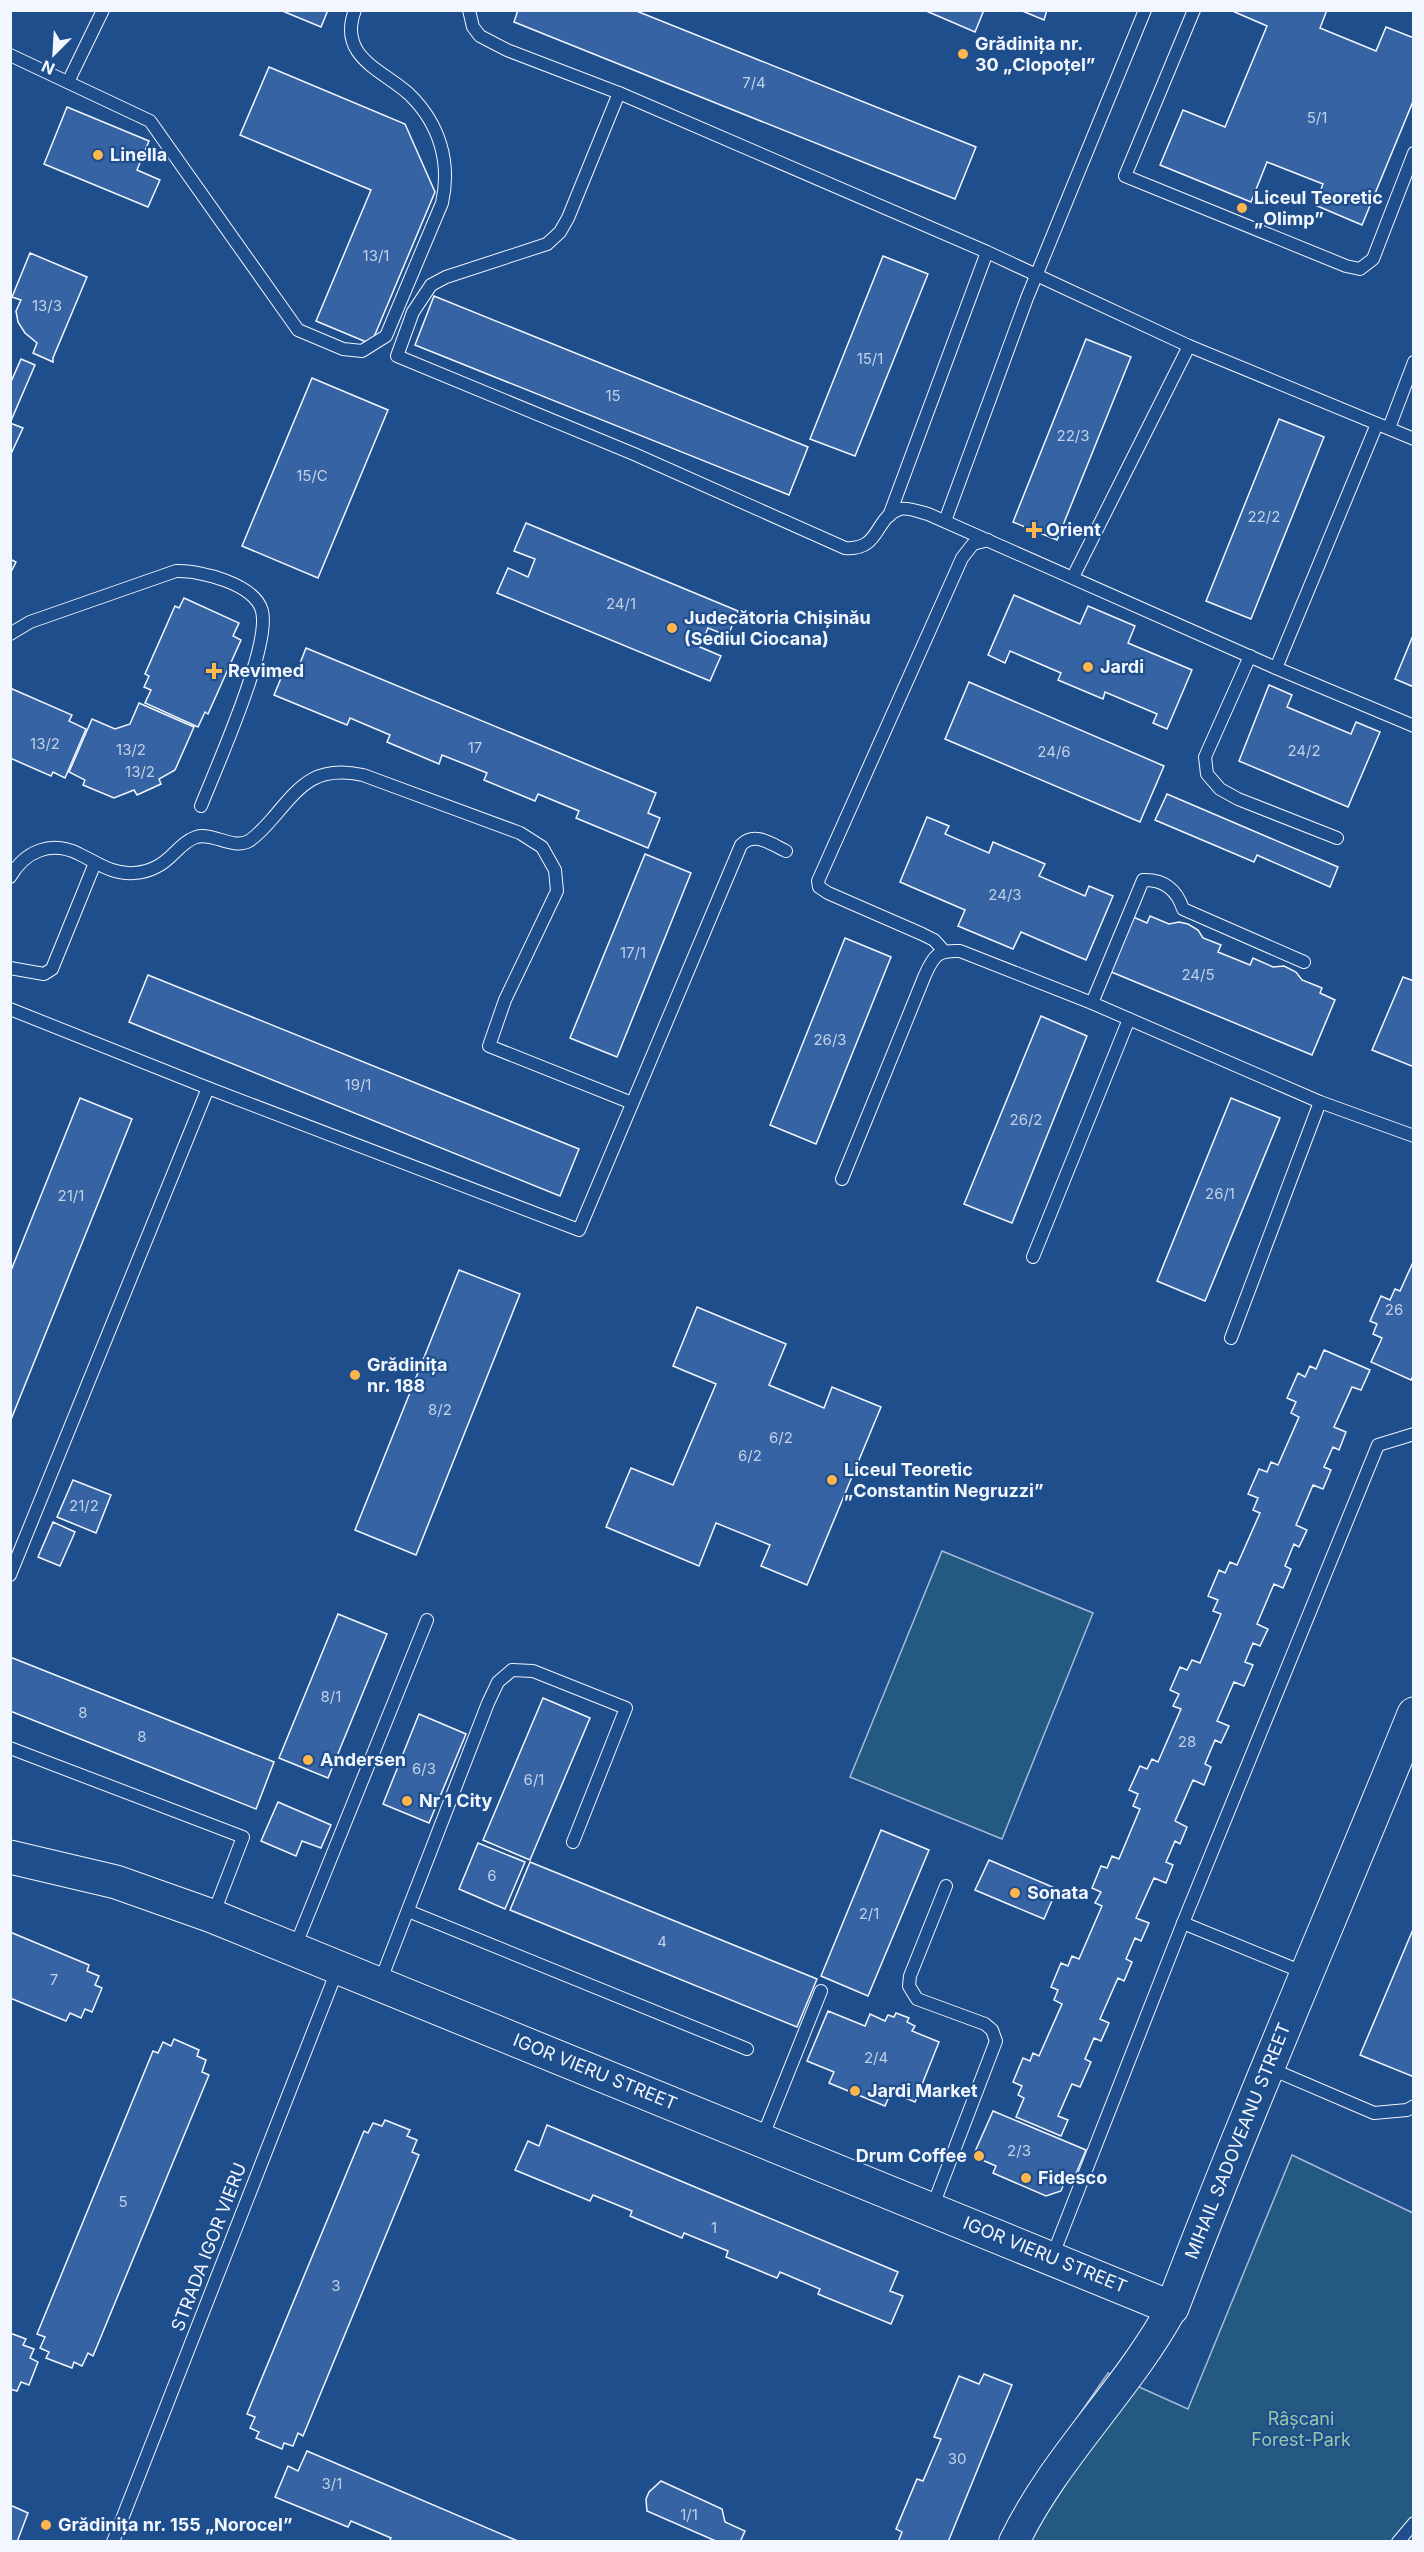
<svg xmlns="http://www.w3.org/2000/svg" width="1424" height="2552" font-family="Inter,sans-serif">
  <rect width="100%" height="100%" fill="#1f4e8c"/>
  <g fill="#245a82" stroke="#a8bbd7" stroke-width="1.5">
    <polygon points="942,1551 1093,1613 1002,1839 850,1777"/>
    <polygon points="1292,2155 1413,2213 1413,2541 1004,2542 1030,2486 1108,2373 1188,2409"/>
  </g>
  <g fill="#3563a3" stroke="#f2f6ff" stroke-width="1.5">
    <polygon points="280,10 328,10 321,27"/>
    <polygon points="518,10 634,10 976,147 955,199 514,22"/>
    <polygon points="924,10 984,10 975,32"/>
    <polygon points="1020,10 1047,10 1044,20"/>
    <polygon points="1230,10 1327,10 1320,28 1376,51 1386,27 1414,38 1414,99 1362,225 1315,205 1323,184 1267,162 1251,202 1160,165 1183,110 1225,127 1267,26"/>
    <polygon points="269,67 405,124 435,192 371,344 316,321 371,190 240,135"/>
    <polygon points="67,107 149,141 137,170 160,180 148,207 44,164"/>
    <polygon points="30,253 87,277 53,358 53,362 33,353 37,343 25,333 18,322 16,311 21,300 12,297"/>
    <polygon points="883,256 928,274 855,456 810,439"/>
    <polygon points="434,296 808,447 789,495 415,345"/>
    <polygon points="1086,339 1131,357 1057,540 1013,522"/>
    <polygon points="21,359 35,365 10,423 10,384"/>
    <polygon points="312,378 388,410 318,578 242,546"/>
    <polygon points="1279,419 1324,437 1251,619 1206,601"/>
    <polygon points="10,423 23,428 10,456"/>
    <polygon points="526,523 738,611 728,636 708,628 700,647 721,656 710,681 497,593 508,568 528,577 535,559 514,551"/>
    <polygon points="10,559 16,562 10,574"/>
    <polygon points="1014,595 1080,624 1088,606 1135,626 1128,643 1192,670 1167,729 1153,723 1157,714 1105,692 1103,699 1058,680 1061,673 1010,651 1005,663 988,655"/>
    <polygon points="184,598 239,623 233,636 241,640 208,714 205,712 198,727 145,703 151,690 144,687 149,676 145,674 175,606 179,608"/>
    <polygon points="1414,633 1414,687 1395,679"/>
    <polygon points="306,648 656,793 648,813 660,818 648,848 576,818 579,811 538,794 535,801 484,780 487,773 442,755 439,764 387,742 390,735 350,718 347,725 274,695 286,666 297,671"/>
    <polygon points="969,682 1164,766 1140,822 945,739"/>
    <polygon points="1269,685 1292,695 1287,707 1351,734 1356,722 1380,732 1348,807 1239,761"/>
    <polygon points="10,688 72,715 69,721 86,729 65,778 53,772 51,776 10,758"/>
    <polygon points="139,703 194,727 175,770 159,779 161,784 137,795 134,790 114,798 83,785 85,780 69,772 92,719 115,729 130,724"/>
    <polygon points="1167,794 1338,867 1330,887 1257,855 1254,862 1155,820"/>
    <polygon points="927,817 949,826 945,834 989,853 993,842 1045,864 1039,876 1085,896 1089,886 1113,896 1086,960 1021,932 1013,949 958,926 965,910 900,882"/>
    <polygon points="645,854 691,873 617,1057 570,1038"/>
    <polygon points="1131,916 1147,923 1150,916 1169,924 1179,922 1188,924 1198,930 1203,938 1221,945 1218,952 1250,965 1253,958 1273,967 1284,966 1296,972 1302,980 1322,988 1320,993 1335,1000 1312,1055 1109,971"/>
    <polygon points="845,938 891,957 816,1144 770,1125"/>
    <polygon points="148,975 579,1149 560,1196 129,1022"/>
    <polygon points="1403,977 1414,981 1414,1067 1372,1050"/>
    <polygon points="1041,1016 1087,1036 1012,1223 964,1204"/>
    <polygon points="80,1098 132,1119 10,1422 10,1273"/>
    <polygon points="1231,1098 1280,1118 1205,1301 1157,1281"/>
    <polygon points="1414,1260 1414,1374 1411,1380 1371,1362 1382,1338 1373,1334 1377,1324 1370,1321 1381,1296 1390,1300 1395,1289 1400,1291"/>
    <polygon points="459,1270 520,1294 416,1555 355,1530"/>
    <polygon points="697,1307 786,1344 769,1385 824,1408 832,1387 881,1407 807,1585 761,1566 770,1545 716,1523 699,1566 606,1527 631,1468 673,1485 716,1384 673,1366"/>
    <polygon points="1324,1350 1370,1370 1361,1390 1352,1387 1334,1427 1346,1432 1339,1450 1333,1447 1324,1467 1331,1470 1323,1489 1313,1485 1296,1525 1307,1530 1299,1547 1294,1544 1285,1566 1291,1569 1283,1588 1274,1584 1257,1624 1268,1629 1260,1646 1253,1643 1245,1662 1253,1665 1244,1686 1234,1682 1217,1721 1229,1726 1221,1743 1215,1740 1205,1764 1211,1767 1204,1785 1193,1780 1175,1821 1187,1827 1180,1844 1175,1841 1166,1862 1173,1865 1166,1883 1154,1878 1136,1918 1149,1923 1141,1941 1135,1938 1126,1959 1132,1962 1124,1981 1118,1978 1100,2019 1109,2023 1101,2041 1094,2038 1085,2059 1091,2062 1080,2087 1072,2084 1058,2116 1068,2120 1061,2136 1016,2117 1024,2098 1018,2095 1022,2086 1013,2082 1023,2058 1030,2061 1033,2053 1039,2056 1062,2004 1054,2000 1058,1990 1051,1987 1061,1963 1068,1966 1072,1956 1079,1959 1102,1906 1095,1903 1101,1892 1092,1888 1101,1866 1107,1868 1112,1856 1119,1859 1140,1809 1133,1806 1138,1794 1129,1790 1140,1766 1147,1769 1152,1759 1158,1762 1181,1709 1173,1706 1179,1694 1170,1690 1180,1667 1187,1670 1192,1660 1200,1663 1221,1614 1213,1611 1218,1600 1208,1596 1219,1570 1225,1573 1230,1562 1237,1565 1260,1513 1253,1510 1258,1498 1248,1494 1259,1469 1267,1472 1271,1462 1278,1465 1299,1417 1291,1413 1296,1402 1287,1398 1298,1373 1305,1377 1310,1366 1316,1369"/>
    <polygon points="73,1480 111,1495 96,1533 57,1517"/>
    <polygon points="53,1522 75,1532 60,1566 38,1557"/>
    <polygon points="338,1614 387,1634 328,1778 279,1758"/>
    <polygon points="10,1657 274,1762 256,1809 10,1711"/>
    <polygon points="543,1698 590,1718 530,1860 483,1840"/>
    <polygon points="419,1714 466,1734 429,1823 383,1804"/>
    <polygon points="278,1802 331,1825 321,1848 302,1841 296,1856 261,1841"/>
    <polygon points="881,1830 929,1850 868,1996 821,1976"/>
    <polygon points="478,1843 525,1862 505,1909 459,1889"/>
    <polygon points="989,1860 1057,1889 1044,1919 975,1890"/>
    <polygon points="530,1862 817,1979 797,2027 510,1910"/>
    <polygon points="1414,1927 1414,2077 1360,2055"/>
    <polygon points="10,1932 89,1965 87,1971 99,1976 95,1985 102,1988 92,2012 85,2009 81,2018 70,2013 66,2021 10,1998"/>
    <polygon points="828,2011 865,2026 870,2014 885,2021 888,2015 894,2017 896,2013 909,2018 907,2022 915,2026 912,2031 939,2042 915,2102 891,2092 885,2106 829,2083 834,2072 807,2061"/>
    <polygon points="174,2039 199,2050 197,2056 206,2060 202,2072 209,2075 93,2356 88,2353 82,2366 74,2362 72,2368 46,2358 49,2352 40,2348 45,2337 37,2334 153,2051 158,2053 163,2042 171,2046"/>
    <polygon points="993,2111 1086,2150 1075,2176 1068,2173 1061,2191 1046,2196 993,2173 996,2166 973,2156"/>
    <polygon points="385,2120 410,2130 407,2136 417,2140 412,2152 419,2155 303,2436 298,2433 293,2446 284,2443 282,2449 256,2438 259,2432 250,2428 255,2417 247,2414 364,2131 368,2133 373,2123 382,2126"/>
    <polygon points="547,2125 898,2272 890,2291 903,2296 891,2324 818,2294 820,2289 780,2272 777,2278 726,2257 728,2251 684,2233 682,2238 630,2216 632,2211 593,2195 590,2201 515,2170 528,2141 539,2146"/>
    <polygon points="10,2333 26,2339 23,2345 34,2349 30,2358 38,2362 29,2385 21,2382 17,2391 10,2389"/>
    <polygon points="984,2374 1012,2385 948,2542 898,2542 902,2532 896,2529 917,2479 923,2481 941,2439 934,2437 959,2376 979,2384"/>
    <polygon points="307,2451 520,2542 389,2542 391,2538 351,2521 348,2527 275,2497 288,2466 298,2471"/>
    <polygon points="661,2481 722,2509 725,2522 745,2531 740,2542 718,2542 647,2511 646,2499 649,2492"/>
    <polygon points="10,2505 28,2513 17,2542 10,2542"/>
  </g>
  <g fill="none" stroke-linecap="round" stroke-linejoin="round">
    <defs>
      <g id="service">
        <polyline points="469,10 473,27 480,36 507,50 619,93 987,252 1189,346 1414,439"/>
        <polyline points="1194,10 1125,176 1346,266 1360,269 1373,259 1414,153"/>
        <path d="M 10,55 L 150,121 L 298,330 L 343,349 L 362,351 L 386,336 L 442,203 C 451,163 440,124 409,94 C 383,70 337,57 355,10"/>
        <polyline points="68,82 103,10"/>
        <path d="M 619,93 L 568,218 L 560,232 L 547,244 L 446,277 L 431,285 L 413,312 L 397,356 L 634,454 L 845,548 C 881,551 874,517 900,509 C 908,507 920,512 928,514 L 1276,668 L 1414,726"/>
        <polyline points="1389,428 1414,362"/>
        <polyline points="889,516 987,252"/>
        <polyline points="945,521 1027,298 1145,10"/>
        <polyline points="1073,577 1189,346"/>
        <path d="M 10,634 L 30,622 L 176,571 C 200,570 255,584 262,611 C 271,646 216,768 201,806"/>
        <polyline points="1250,656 1205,757 1207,774 1220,789 1238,799 1337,838"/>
        <polyline points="1276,668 1377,424"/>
        <path d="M 10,877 C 25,851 51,840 79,854 C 90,859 100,866 112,870 C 126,875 143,874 156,867 C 172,860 179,843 196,837 C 213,832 233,850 249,841 C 258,835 265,827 272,819 C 301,785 315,765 363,775 L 520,833 L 542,847 L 555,870 L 557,891 L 505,1000 L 489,1046 L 632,1103"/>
        <polyline points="944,951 934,940 922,934 828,893 819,887 818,881 962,558 973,544 988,540"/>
        <polyline points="10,968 44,974 52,969 95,863"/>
        <path d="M 1092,1003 L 1143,880 C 1164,879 1177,890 1183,909 L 1304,962"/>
        <polyline points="10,1009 208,1088"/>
        <path d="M 842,1179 L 925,975 C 934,955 938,950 960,951 L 1092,1003 L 1320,1102 L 1414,1136"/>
        <polyline points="1033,1257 1129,1019"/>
        <polyline points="1231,1338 1320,1102"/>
        <path d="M 10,1575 L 208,1088 L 579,1230 L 741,845 C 755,831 771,844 786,851"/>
        <polyline points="10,1748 243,1837 213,1915"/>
        <polyline points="408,1911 747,2049"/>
        <polyline points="1183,1923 1305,1973"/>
        <polyline points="295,1947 427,1620"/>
        <polyline points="380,1982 488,1703 498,1682 512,1670 533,1671 626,1708 573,1842"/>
        <polyline points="1269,2068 1374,2113 1407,2110 1414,2106"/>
        <polyline points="762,2138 821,1991"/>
        <polyline points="932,2208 996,2041 992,2030 985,2024 917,1999 909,1986 910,1976 946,1886"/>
        <polyline points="1052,2257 1183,1923 1378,1445 1414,1434"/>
        <polyline points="113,2542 338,1968"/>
        <polyline points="1398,2542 1414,2523"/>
      </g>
      <path id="tertiary" d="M 1014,2542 C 1056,2455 1127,2391 1172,2308"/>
      <path id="secondary" d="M 10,1857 L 116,1882 L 212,1916 L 1172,2308 C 1248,2108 1334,1912 1414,1714"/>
    </defs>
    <use href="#service" stroke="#f2f6ff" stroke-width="14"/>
    <use href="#tertiary" stroke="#f2f6ff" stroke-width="32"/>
    <use href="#secondary" stroke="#f2f6ff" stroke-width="35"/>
    <use href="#service" stroke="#1f4e8c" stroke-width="12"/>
    <use href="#tertiary" stroke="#1f4e8c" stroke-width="30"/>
    <use href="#secondary" stroke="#1f4e8c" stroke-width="33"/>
  </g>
  <g fill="#ffb74d" stroke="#1f4e8c" stroke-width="2">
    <circle cx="963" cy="54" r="6"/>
    <circle cx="98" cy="155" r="6"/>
    <circle cx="1242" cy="208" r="6"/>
    <path d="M1031 521h6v6h6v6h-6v6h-6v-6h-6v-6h6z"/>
    <circle cx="672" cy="628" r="6"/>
    <circle cx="1088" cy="667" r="6"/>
    <path d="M211 662h6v6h6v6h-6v6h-6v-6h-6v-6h6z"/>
    <circle cx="355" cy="1375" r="6"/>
    <circle cx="832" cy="1480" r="6"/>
    <circle cx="308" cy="1760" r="6"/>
    <circle cx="407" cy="1801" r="6"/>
    <circle cx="1015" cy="1893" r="6"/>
    <circle cx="855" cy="2091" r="6"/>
    <circle cx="979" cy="2156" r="6"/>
    <circle cx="1026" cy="2178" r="6"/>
    <circle cx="46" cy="2525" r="6"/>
  </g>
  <g text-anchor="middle" stroke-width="4.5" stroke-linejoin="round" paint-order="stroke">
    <g font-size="15" fill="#c3d1e8">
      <text x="754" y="88">7/4</text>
      <text x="1317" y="123">5/1</text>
      <text x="376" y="261">13/1</text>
      <text x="47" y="311">13/3</text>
      <text x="870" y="364">15/1</text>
      <text x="613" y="401">15</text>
      <text x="1073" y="441">22/3</text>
      <text x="312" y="481">15/C</text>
      <text x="1264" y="522">22/2</text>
      <text x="621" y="609">24/1</text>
      <text x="45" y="749">13/2</text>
      <text x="475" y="753">17</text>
      <text x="131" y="755">13/2</text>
      <text x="1304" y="756">24/2</text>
      <text x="1054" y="757">24/6</text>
      <text x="140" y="777">13/2</text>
      <text x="1005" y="900">24/3</text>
      <text x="633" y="958">17/1</text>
      <text x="1198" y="980">24/5</text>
      <text x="830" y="1045">26/3</text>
      <text x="358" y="1090">19/1</text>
      <text x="1026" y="1125">26/2</text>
      <text x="1220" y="1199">26/1</text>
      <text x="71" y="1201">21/1</text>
      <text x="1394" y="1315">26</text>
      <text x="440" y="1415">8/2</text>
      <text x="781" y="1443">6/2</text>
      <text x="750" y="1461">6/2</text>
      <text x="84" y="1511">21/2</text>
      <text x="331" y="1702">8/1</text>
      <text x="83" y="1718">8</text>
      <text x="142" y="1742">8</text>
      <text x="1187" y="1747">28</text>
      <text x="424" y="1774">6/3</text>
      <text x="534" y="1785">6/1</text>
      <text x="492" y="1881">6</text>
      <text x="869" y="1919">2/1</text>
      <text x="662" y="1947">4</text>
      <text x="54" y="1985">7</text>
      <text x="876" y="2063">2/4</text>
      <text x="1019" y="2156">2/3</text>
      <text x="123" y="2207">5</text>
      <text x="714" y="2233">1</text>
      <text x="336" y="2291">3</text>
      <text x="957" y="2464">30</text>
      <text x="332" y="2489">3/1</text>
      <text x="689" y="2520">1/1</text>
    </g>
    <g font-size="18" font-weight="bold" fill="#f2f6ff" stroke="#1f4e8c" text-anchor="start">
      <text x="975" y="50">Grădinița nr.<tspan x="975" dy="21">30 „Clopoțel”</tspan></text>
      <text x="110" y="161">Linella</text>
      <text x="1254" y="204">Liceul Teoretic<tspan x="1254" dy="21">„Olimp”</tspan></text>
      <text x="1046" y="536">Orient</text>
      <text x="684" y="624">Judecătoria Chișinău<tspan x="684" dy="21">(Sediul Ciocana)</tspan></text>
      <text x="1100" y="673">Jardi</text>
      <text x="228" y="677">Revimed</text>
      <text x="367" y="1371">Grădinița<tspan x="367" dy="21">nr. 188</tspan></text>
      <text x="844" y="1476">Liceul Teoretic<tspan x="844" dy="21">„Constantin Negruzzi”</tspan></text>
      <text x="320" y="1766">Andersen</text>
      <text x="419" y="1807">Nr 1 City</text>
      <text x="1027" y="1899">Sonata</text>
      <text x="867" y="2097">Jardi Market</text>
      <text x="967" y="2162" text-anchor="end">Drum Coffee</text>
      <text x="1038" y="2184">Fidesco</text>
      <text x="58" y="2531">Grădinița nr. 155 „Norocel”</text>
    </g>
    <g font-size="18" fill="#f2f6ff" stroke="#1f4e8c">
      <text transform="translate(595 2072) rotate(22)" y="6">IGOR VIERU STREET</text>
      <text transform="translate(1238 2141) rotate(-68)" y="6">MIHAIL SADOVEANU STREET</text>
      <text transform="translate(209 2247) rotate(-69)" y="6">STRADA IGOR VIERU</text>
      <text transform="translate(1045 2255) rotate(22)" y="6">IGOR VIERU STREET</text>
    </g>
    <g font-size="18" fill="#97c8a6" stroke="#1f4e8c">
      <text x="1301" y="2425">Râșcani<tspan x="1301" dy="21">Forest-Park</tspan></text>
    </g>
  </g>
  <rect width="1424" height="2552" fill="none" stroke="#f2f6ff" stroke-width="24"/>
  <g transform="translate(54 54) rotate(204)" stroke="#1f4e8c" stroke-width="4.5" paint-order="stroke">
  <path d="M0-4.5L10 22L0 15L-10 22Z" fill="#f2f6ff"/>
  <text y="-9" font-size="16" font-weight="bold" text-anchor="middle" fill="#f2f6ff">N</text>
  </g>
</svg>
